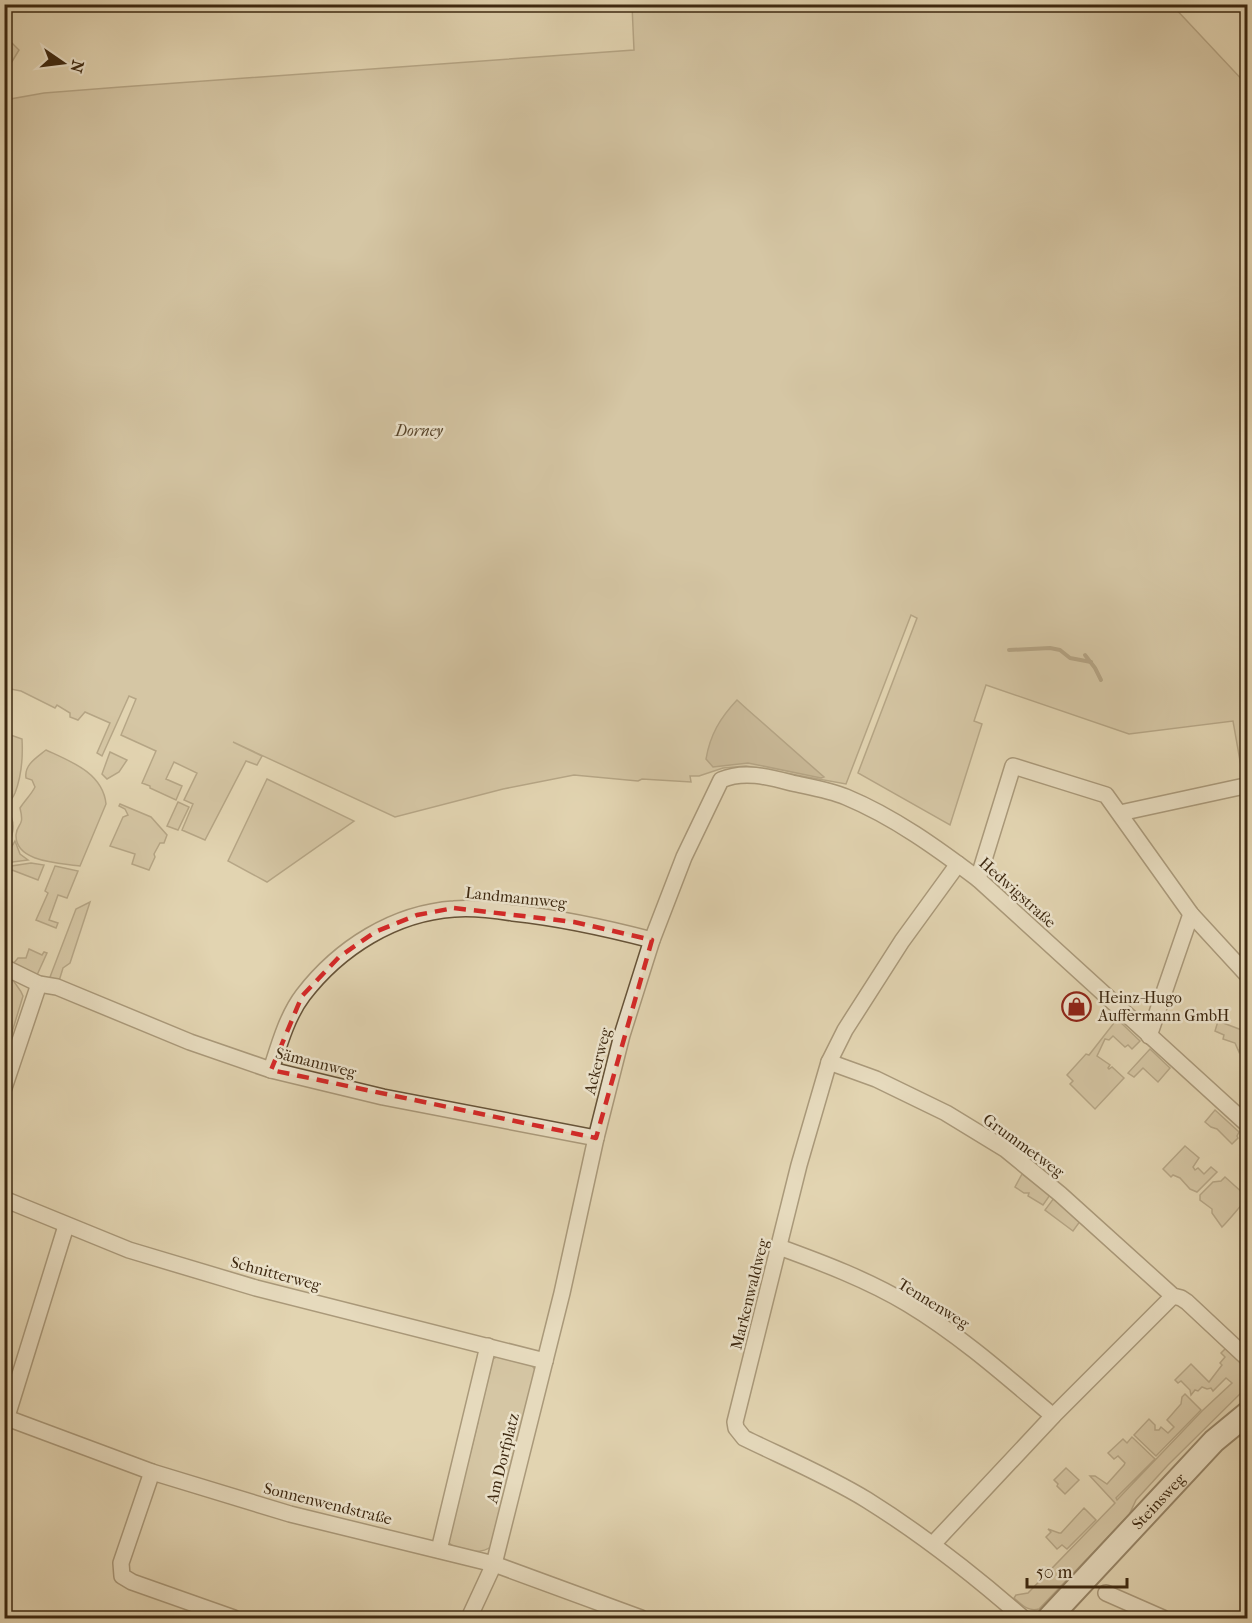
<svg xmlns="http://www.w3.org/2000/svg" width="1252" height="1623" font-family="'IM FELL French Canon',serif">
  <rect width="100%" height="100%" fill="#e2d4b1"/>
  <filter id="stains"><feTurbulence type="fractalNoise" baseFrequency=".00333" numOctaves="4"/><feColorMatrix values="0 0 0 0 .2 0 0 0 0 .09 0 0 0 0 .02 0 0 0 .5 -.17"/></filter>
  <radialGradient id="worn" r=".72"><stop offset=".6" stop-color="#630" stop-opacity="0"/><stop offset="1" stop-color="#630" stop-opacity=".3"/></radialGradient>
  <g fill="#c6b796" stroke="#827053" stroke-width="1.5">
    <polygon points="632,5 1172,5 1247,85 1247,794 1245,789 1233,721 1129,734 986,685 974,721 982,724 950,825 858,773 917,618 911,615 846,784 746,766 723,768 699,776 690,776 691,782 642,779 638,781 574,775 503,789 395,817 233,742 262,756 257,765 246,761 205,840 182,830 193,804 184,800 197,773 174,762 166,779 182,786 176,800 150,788 150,786 142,783 156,751 121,735 136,699 129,696 102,756 97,753 110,723 85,712 78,720 70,717 70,713 57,705 55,708 21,691 5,688 5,100 44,93 121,87 634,50"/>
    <polygon points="5,36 19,50 5,73"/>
    <path d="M 5,733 L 22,739 C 23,757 22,775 15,793 C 12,800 8,802 7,810 C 18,823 12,839 5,852 Z"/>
    <path d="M 46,750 C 70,761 103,773 106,804 L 80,866 C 62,863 15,863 16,835 C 17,822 25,828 20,808 C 25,800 31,795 35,787 L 32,780 L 26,778 C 24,765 36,758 46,750 Z"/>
    <polygon points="110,752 127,760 119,772 107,779 102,774"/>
    <polygon points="267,779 354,821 267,882 228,861"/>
    <polygon points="178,802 189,807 178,830 167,826"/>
    <polygon points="120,804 151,817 167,835 164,843 160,843 154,854 155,857 149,870 132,864 135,854 110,846 123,817 128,815 125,809 119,806"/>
    <polygon points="15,841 20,854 28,860 5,863 5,858"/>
    <polygon points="31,863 44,865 38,880 12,870 5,880 5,867"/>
    <polygon points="55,866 78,871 67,898 58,895 49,920 58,923 56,928 36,920 48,893 45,891"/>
    <polygon points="90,902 70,963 63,968 59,981 50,977 76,909"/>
    <polygon points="29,949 42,955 44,952 47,953 37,975 13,964 18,958 26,958"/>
    <path d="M 5,975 L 12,978 C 15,985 20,988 23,996 L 6,1052 Z"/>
    <polygon points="1117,1019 1140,1041 1132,1049 1128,1045 1125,1047 1113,1036 1109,1040 1105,1039 1097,1056 1110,1065 1108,1068 1109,1069 1112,1067 1124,1078 1095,1109 1070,1084 1073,1081 1067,1075 1086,1054 1089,1055"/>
    <polygon points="1218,1021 1247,1032 1243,1043 1241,1043 1239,1052 1235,1043 1223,1039 1224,1035 1215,1031"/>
    <polygon points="1150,1049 1170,1068 1158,1082 1143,1068 1134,1077 1128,1073"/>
    <polygon points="1215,1110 1239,1132 1237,1136 1238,1138 1232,1144 1217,1129 1211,1127 1205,1122"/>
    <polygon points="1185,1146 1199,1158 1193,1167 1195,1170 1198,1168 1204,1174 1211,1167 1217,1172 1197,1192 1190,1189 1180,1178 1173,1175 1171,1177 1163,1169"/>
    <polygon points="1022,1174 1050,1195 1043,1205 1028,1196 1029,1193 1024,1193 1015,1187"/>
    <path d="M 1225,1177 L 1244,1194 L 1247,1191 L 1247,1199 C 1239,1207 1231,1218 1222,1227 L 1212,1213 L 1212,1209 L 1200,1200 L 1200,1195 L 1213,1182 L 1221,1181 Z"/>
    <polygon points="1054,1198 1081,1220 1073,1231 1045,1210"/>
    <path d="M 1228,1346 L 1243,1364 L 1243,1372 L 1247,1369 L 1247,1387 L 1168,1465 L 1136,1500 L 1129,1515 L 1039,1609 C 1028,1612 1022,1605 1014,1598 L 1016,1595 L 1028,1593 L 1115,1503 L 1090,1476 L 1095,1476 L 1107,1484 L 1124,1465 L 1125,1463 L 1118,1456 L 1114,1459 L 1108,1453 L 1123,1439 L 1127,1443 L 1132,1437 L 1155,1459 L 1116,1498 L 1117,1500 L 1202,1411 L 1232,1383 L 1226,1378 L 1213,1391 L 1211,1388 L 1207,1389 L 1202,1387 L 1198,1391 L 1195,1390 L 1191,1395 L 1190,1390 L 1181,1381 L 1178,1383 L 1175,1380 L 1191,1364 L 1209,1382 L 1222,1365 L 1220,1363 L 1225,1357 L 1221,1353 Z"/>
    <path d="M 498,1356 L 531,1364 L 536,1371 L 492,1546 C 481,1555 458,1552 448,1542 L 478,1422 L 474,1419 L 480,1412 L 490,1371 L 486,1368 L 491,1360 Z"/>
    <polygon points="1185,1394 1201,1410 1156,1456 1134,1435 1149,1419 1155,1425 1155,1430 1159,1430 1161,1427 1168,1433 1174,1427 1167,1420 1181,1404 1182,1397"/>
    <polygon points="1066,1468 1079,1480 1065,1494 1057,1486 1058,1484 1054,1480"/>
    <polygon points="1084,1508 1096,1520 1067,1549 1062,1545 1057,1549 1046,1537 1051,1532 1048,1529 1059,1533 1061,1533"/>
  </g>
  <path fill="#aa9a7a" stroke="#7e6c50" stroke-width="1.5" d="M 737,700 L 748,710 L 824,777 L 821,778 L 748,763 L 713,767 L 706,759 C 710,735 720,718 737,700 Z"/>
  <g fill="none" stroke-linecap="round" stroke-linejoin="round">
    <g stroke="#7e6c50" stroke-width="4">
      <polyline points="1009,650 1050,648 1060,650 1070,658 1091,662"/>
      <polyline points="1085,655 1095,668 1101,680"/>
    </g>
    <defs>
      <g id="street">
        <polyline points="1120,813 1240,787"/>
        <path d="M 958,864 L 902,941 L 845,1030 L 829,1062 L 799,1165 L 735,1422 L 736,1428 L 744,1438 C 785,1458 828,1476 867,1500 C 923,1535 974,1575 1023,1618"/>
        <polyline points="978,879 1013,766 1106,795 1191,914 1248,976"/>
        <polyline points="4,967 39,984 57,987 190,1042 271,1070 383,1097 596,1138"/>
        <polyline points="1149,1036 1191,914"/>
        <polyline points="829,1062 876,1079 946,1113 1005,1149 1060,1194 1173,1296 1181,1298 1187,1302 1248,1359"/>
        <path d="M 271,1070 C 279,1045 287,1016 303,995 C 339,948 394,913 454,909 C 473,907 494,910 513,913 C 560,918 606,928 652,940"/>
        <polyline points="4,1088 39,984"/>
        <polyline points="4,1199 129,1250 256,1288 545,1361"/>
        <path d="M 779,1247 C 823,1263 868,1280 908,1304 C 961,1336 1007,1377 1053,1416"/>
        <polyline points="7,1418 152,1472 290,1514 494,1564 641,1618"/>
        <polyline points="4,1426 66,1226"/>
        <polyline points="152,1472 121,1563 122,1576 132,1582 234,1618"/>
        <polyline points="933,1544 1053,1416 1173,1296"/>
        <polyline points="439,1550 488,1346"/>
        <polyline points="1106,1593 1163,1618"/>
        <path d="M 469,1618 L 494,1564 L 562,1293 L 596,1138 L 622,1035 L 652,940 L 684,857 L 721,780 C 744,770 769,777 792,783 C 810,787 829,790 846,797 C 894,817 937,848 978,879 L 1248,1125"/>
      </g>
      <g id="secondary">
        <path id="s1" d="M 1049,1618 L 1214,1441 L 1248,1413"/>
      </g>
    </defs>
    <use href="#street" stroke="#665338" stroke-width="18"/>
    <use href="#secondary" stroke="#3d2810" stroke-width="26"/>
    <use href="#street" stroke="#ece3cc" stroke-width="15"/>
    <use href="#secondary" stroke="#ece3cc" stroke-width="22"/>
  </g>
  <path d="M0 0H1252V1623H0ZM 454,908 L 574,922 L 652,940 L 596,1138 L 271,1070 L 302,996 L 339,957 L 375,932 L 417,915 Z" fill="#e2d4b1" fill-opacity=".55" fill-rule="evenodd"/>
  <path fill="none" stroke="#d62828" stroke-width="4.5" stroke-dasharray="12 8" stroke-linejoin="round" d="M 454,908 L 574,922 L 652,940 L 596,1138 L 271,1070 L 302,996 L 339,957 L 375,932 L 417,915 Z"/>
  <defs>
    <symbol id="shop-ring" viewBox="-11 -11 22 22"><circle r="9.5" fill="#ece3cc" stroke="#8f2418" stroke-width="1.5"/><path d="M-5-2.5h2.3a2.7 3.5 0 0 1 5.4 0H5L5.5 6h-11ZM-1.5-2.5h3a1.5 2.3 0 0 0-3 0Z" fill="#8f2418"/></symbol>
  </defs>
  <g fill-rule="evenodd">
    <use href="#shop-ring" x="1060" y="990" width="33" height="33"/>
  </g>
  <g text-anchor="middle" stroke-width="5" stroke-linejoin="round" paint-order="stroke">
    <g font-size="16" font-style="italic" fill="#58452b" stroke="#ece3cc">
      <text x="419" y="436">Dorney</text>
    </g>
    <g font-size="16" fill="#3d2810" stroke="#ece3cc">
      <text transform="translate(1018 892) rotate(42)" y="6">Hedwigstraße</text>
      <text transform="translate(516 897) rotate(6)" y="6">Landmannweg</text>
      <text transform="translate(597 1061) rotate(-76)" y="6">Ackerweg</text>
      <text transform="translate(316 1062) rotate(14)" y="6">Sämannweg</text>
      <text transform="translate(1024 1145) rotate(36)" y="6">Grummetweg</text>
      <text transform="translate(276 1273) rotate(15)" y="6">Schnitterweg</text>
      <text transform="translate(749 1294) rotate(-76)" y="6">Markenwaldweg</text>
      <text transform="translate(934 1303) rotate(32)" y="6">Tennenweg</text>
      <text transform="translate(502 1458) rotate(-76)" y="6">Am Dorfplatz</text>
      <text dy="6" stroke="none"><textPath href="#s1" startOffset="160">Steinsweg</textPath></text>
      <text transform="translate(328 1503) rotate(14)" y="6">Sonnenwendstraße</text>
    </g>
    <g font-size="16" fill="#3d2810" stroke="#ece3cc" text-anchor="start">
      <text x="1098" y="1003">Heinz-Hugo<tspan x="1098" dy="18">Auffermann GmbH</tspan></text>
    </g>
  </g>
  <rect width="1252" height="1623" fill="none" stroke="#e2d4b1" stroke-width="24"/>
  <rect x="6" y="6" width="1240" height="1611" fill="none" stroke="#3d2810" stroke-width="3"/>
  <rect x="12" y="12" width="1228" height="1599" fill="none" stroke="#3d2810" stroke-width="1.5"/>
  <g transform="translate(63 63) rotate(104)" stroke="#ece3cc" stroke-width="4.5" paint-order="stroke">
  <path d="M0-4.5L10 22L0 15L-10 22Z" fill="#3d2810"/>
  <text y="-9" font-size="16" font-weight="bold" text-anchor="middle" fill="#3d2810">N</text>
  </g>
  <path d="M1027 1578v9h100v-9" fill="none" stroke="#3d2810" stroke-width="3"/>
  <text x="1036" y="1578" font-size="18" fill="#3d2810" stroke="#ece3cc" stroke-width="4.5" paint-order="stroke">50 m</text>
  <rect width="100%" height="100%" filter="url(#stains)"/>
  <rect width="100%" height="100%" fill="url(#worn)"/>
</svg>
